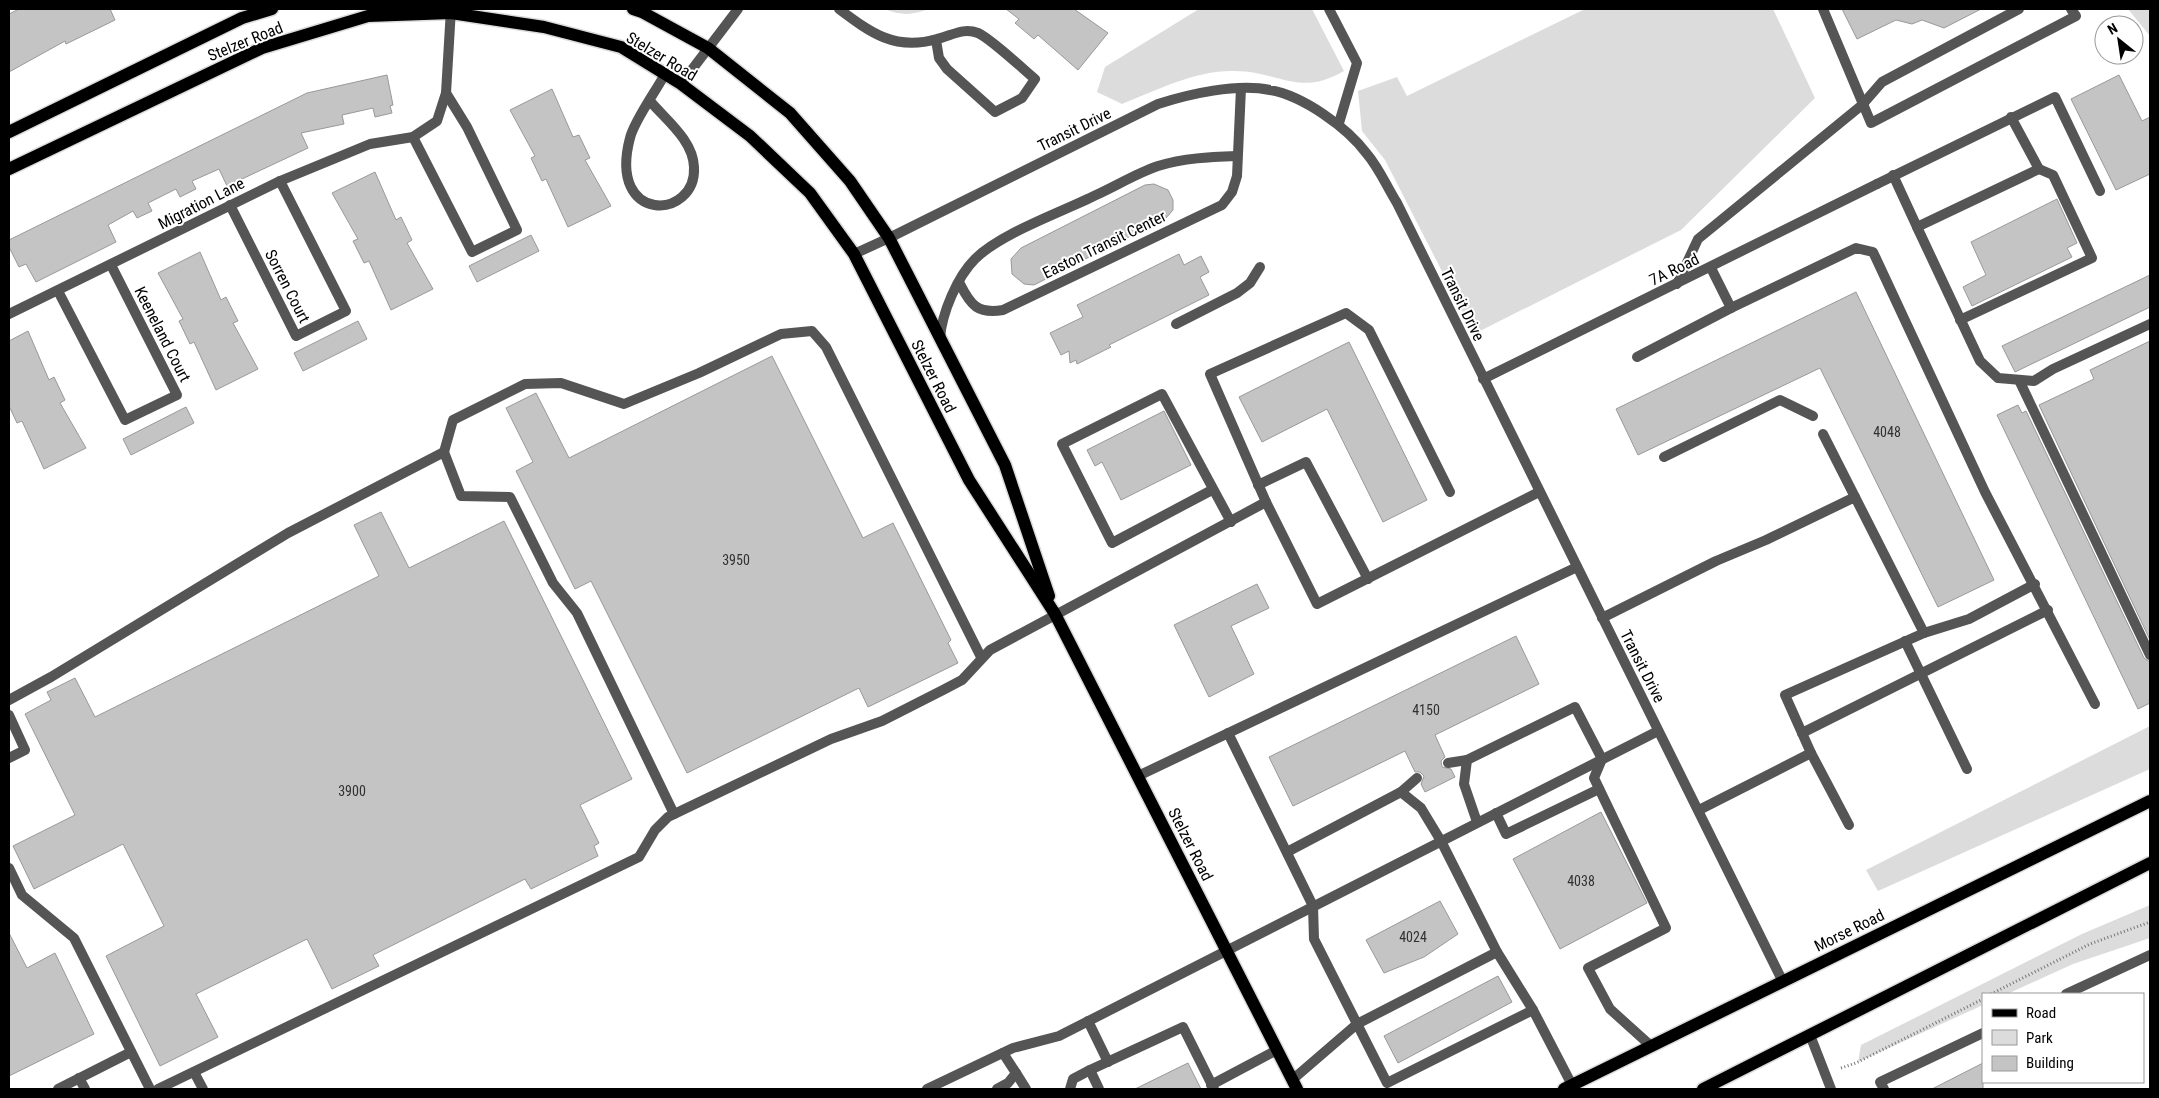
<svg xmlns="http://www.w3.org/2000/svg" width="2159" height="1098" font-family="'Roboto Condensed',sans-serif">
  <rect width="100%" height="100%" fill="#fff"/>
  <g fill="#dcdcdc">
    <path d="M 885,9 L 929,9 C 913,15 901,16 885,9 Z"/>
    <path d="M 1199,9 L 1312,9 L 1344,71 C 1298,98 1278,70 1232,71 C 1194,71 1157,90 1122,104 L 1097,92 L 1105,67 Z"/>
    <polygon points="1585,9 1773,9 1815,98 1681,230 1474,334 1385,160 1362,131 1358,91 1397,77 1407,96"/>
    <polygon points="2128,9 2150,9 2150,36"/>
    <polygon points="2150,726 2150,769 1878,891 1866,870"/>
    <polygon points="2150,905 2150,938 2073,964 2007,994 1983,994 1983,1005 1858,1062 1861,1045 2082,934"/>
  </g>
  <g fill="#c4c4c4" stroke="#999">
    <polygon points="19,9 110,9 115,20 66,44 65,41 9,72 9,14"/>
    <polygon points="1006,9 1074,9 1108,33 1078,70 1038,35 1034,39 1015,23 1019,19"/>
    <polygon points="1842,9 1981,9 1944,28 1922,20 1912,24 1896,20 1857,39"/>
    <polygon points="387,75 393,105 390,106 392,113 375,117 373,108 342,115 344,124 301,133 308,148 227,186 219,169 192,181 196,189 180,197 176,189 148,203 152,211 137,218 133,211 108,225 116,242 36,282 26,264 19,267 9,247 9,240 307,93"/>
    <polygon points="2119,75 2142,121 2150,117 2150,174 2116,190 2071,99"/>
    <polygon points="552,89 573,137 579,135 590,158 585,160 611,206 568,227 546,179 542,181 531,158 535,156 510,110"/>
    <polygon points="375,172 396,220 401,217 412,240 407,243 433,289 391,310 369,261 364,263 353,241 358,239 332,193"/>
    <polygon points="1154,184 1168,190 1173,200 1173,210 1166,218 1034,285 1024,284 1012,274 1011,259 1021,248 1145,185"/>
    <polygon points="2057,199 2077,243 2067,248 2072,257 1972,306 1963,287 1986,275 1971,242"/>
    <polygon points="531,235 539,251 477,282 469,266"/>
    <polygon points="200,252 221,300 226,297 238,321 233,323 258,369 216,390 194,342 190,344 179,321 183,319 158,273"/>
    <polygon points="1179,254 1184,265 1201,256 1209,272 1200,277 1209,295 1109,345 1111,347 1077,364 1076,360 1070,363 1069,351 1061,355 1050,333 1083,317 1077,305"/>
    <polygon points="2150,275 2150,307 2015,372 2002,346"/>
    <polygon points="1856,292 1994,580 1938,607 1820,368 1638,455 1616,409"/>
    <polygon points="358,321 367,339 303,371 294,353"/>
    <polygon points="28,331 49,380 54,377 65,400 60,403 86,448 44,469 22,421 17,423 9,406 9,341"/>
    <polygon points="2150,341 2150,640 2039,405 2094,379 2090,370"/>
    <polygon points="1349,342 1427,500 1383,522 1327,409 1262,442 1239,397"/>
    <polygon points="772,356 863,538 893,523 951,640 948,643 958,663 868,707 859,688 687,773 591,581 575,589 516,471 533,462 506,408 536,393 569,458"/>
    <polygon points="2018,405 2022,413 2026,411 2144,658 2150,662 2150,703 2138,709 1997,415"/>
    <polygon points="186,407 194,423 131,455 123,439"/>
    <polygon points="1164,411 1191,465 1121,500 1102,462 1095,466 1087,450"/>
    <polygon points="381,512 409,568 504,521 632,779 580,805 599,843 594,846 598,856 531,889 525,879 373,955 379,966 332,989 307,939 196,994 218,1037 160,1066 106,956 164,926 123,844 34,889 13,846 75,815 25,714 51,700 47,692 75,678 95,717 379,576 354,525"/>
    <polygon points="1257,584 1269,608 1231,626 1254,674 1209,697 1174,625"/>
    <polygon points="1516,636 1539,684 1435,735 1445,757 1441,761 1442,767 1451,769 1455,777 1425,792 1421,784 1424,776 1420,772 1415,772 1405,751 1293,806 1269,757"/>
    <polygon points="1601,812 1647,903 1560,949 1513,859"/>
    <polygon points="1440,901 1458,934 1424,957 1384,973 1366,940"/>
    <polygon points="9,933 27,968 55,953 94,1034 9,1076"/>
    <polygon points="1498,976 1512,1002 1398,1063 1384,1036"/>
    <polygon points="1188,1063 1201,1089 1135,1089"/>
    <polygon points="1983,1063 1983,1089 1932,1089"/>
  </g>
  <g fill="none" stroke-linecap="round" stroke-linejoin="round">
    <defs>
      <g id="primary">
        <polyline points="633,9 642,12 708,48 790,113 850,181 889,238 1005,465 1049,596"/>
        <polyline points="9,132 242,18 272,9"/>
        <polyline points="9,169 262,48 368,16 451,13 544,27 621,47 681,84 750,136 810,193 854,254 969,480 1055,614 1297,1089"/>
        <polyline points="1564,1089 2150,801"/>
        <polyline points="1703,1089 2150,863"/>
      </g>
    </defs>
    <use href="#primary" stroke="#dbdbdb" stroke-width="15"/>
    <g stroke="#777" stroke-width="3" stroke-dasharray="1 2.5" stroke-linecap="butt">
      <polyline points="1991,994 2090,944 2150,922"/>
      <polyline points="1841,1068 1856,1063 1983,999"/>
    </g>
    <g stroke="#555" stroke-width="10">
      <polyline points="1329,9 1357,63 1339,123"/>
      <polyline points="1823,9 1871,123 2076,16 2071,9"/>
      <path d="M 650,101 C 666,120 693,140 694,167 C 697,220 607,225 630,138 C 634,121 656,91 665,74"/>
      <polyline points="1893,175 1917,227 2039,169 2011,117"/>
      <polyline points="1877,184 2055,97 2100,191"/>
      <polyline points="1917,227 1980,361 1998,378 2034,381 2053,369 2150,324"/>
      <path d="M 960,284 C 971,306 978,314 1003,310 L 1222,205 L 1232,192 L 1237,176 L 1241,88"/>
      <polyline points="1677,284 1698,239 1862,105 1882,82 2019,9"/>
      <polyline points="1731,308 1856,248 1873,252 1985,492 2095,704"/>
      <polyline points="1960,320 2092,258 2053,175 2039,169"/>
      <polyline points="1176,324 1237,293 1250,283 1260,267"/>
      <path d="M 940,338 C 942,313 957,277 975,259 C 1001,233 1062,212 1096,195 C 1116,186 1137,173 1158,166 C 1184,158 1210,157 1237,156"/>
      <polyline points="1637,357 1731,308 1711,268"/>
      <polyline points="2019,380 2150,655"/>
      <polyline points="1823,434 1855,497"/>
      <polyline points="444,452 453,420 525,384 561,383 624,404 699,373 781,334 812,331 826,347 981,657"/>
      <polyline points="1664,457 1780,400 1813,416"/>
      <polyline points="1258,485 1306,462 1368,579"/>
      <polyline points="1212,490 1112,543 1062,444 1162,394 1231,522"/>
      <polyline points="1450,492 1369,330 1346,313 1210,374 1266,502 1317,604 1539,492"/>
      <polyline points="1602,618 1716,561 1766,540 1855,497 1924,633 1969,619 2035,584"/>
      <polyline points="1905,641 1967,769"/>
      <polyline points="9,700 51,677 288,533 444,452 461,496 510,497 553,583 577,613 674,814"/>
      <polyline points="9,715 25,750 9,758"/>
      <polyline points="1228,733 1313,906 1314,939 1387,1083 1533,1010 1572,1085"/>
      <polyline points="1802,733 2048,610"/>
      <polyline points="1811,753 1849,825"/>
      <polyline points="1467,760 1464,784 1477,822"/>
      <polyline points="1448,763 1467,760 1575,707 1602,759 1594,778 1666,928 1588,968 1610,1009 1651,1046"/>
      <polyline points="1138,776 1577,567"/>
      <polyline points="1401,792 1421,808 1441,841 1497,952 1533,1010"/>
      <polyline points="1699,810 1811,753 1785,695 1924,633"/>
      <polyline points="1496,813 1506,834 1599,789"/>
      <polyline points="1287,852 1401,792 1417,778"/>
      <polyline points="9,868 22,895 74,938 150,1089"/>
      <polyline points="2066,994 2150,955"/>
      <polyline points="1088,1021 1108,1062"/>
      <polyline points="194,1072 203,1089"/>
      <polyline points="1016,1073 1026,1089"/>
      <polyline points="79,1078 85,1089"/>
      <polyline points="1292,1080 1357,1024 1497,952"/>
      <polyline points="1211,1085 1277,1050"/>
      <polyline points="58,1089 131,1052"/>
      <polyline points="158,1089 639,857 655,830 668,817 831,739 882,721 943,690 962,680 990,650 1266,502"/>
      <polyline points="927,1089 1013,1048 1059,1036 1658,731"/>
      <polyline points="997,1089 1008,1083 1016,1073 1003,1053"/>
      <polyline points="1070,1089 1073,1079 1090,1070"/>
      <polyline points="1099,1089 1090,1070 1183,1027 1214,1089"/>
      <polyline points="1884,1089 1880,1082 1983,1033"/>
    </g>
    <g stroke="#555" stroke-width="10">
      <path d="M 839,9 C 871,33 895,51 937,39 C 951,36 963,27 978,33 C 990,38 1023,69 1035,79 L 1022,98 L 995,112 L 947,69 L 939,58 L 936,40"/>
      <polyline points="681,84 738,9"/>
      <polyline points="413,137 472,252 517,230 467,127 446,93"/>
      <polyline points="230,205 296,336 346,311 280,181"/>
      <path d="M 854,254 L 889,238 L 1158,104 C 1189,94 1237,83 1270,90 C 1303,96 1347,127 1367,154 C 1379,168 1387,187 1397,203 L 1782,980"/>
      <polyline points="58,291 125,420 177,395 111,265"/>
      <polyline points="9,314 280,181 370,144 413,137 437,121 446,93 451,9"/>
      <polyline points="1483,379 1877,184"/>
      <polyline points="1810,1035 1831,1089"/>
    </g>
    <use href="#primary" stroke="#000" stroke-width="12"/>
  </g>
  <g text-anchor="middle" stroke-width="4" stroke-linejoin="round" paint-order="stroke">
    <g font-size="14" fill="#313131">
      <text x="1887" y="437">4048</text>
      <text x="736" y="565">3950</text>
      <text x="1426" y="715">4150</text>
      <text x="352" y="796">3900</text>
      <text x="1581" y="886">4038</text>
      <text x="1413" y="942">4024</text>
    </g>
    <g font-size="16" fill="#000" stroke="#fff">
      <text transform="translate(245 41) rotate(-22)" y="6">Stelzer Road</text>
      <text transform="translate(662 56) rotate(31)" y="6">Stelzer Road</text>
      <text transform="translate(1074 129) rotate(-26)" y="6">Transit Drive</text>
      <text transform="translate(201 203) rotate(-27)" y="6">Migration Lane</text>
      <text transform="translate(1104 244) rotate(-26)" y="6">Easton Transit Center</text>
      <text transform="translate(1674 269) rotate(-26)" y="6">7A Road</text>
      <text transform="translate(288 286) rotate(63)" y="6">Sorren Court</text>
      <text transform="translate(1463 304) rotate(64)" y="6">Transit Drive</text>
      <text transform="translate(163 334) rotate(63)" y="6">Keeneland Court</text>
      <text transform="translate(934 376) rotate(63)" y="6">Stelzer Road</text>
      <text transform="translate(1643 666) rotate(63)" y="6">Transit Drive</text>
      <text transform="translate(1191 844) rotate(63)" y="6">Stelzer Road</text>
      <text transform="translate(1849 930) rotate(-26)" y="6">Morse Road</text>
    </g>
  </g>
  <rect width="2159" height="1098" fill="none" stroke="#000000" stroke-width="20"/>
  <rect x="1982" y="993" width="162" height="90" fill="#ffffff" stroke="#999999"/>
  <rect x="1992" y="1009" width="25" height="8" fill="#000000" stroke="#999999"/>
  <text x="2026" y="1018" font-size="15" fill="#000000">Road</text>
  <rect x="1992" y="1030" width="25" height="15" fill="#dcdcdc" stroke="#999999"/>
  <text x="2026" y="1043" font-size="15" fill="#000000">Park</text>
  <rect x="1992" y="1056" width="25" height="15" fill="#c4c4c4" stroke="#999999"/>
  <text x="2026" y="1068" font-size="15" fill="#000000">Building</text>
  <g transform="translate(2119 40) rotate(330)"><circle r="24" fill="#ffffff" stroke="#999999"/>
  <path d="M0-4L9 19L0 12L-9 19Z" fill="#000000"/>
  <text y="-8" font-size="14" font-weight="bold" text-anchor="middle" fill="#000000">N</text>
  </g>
</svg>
